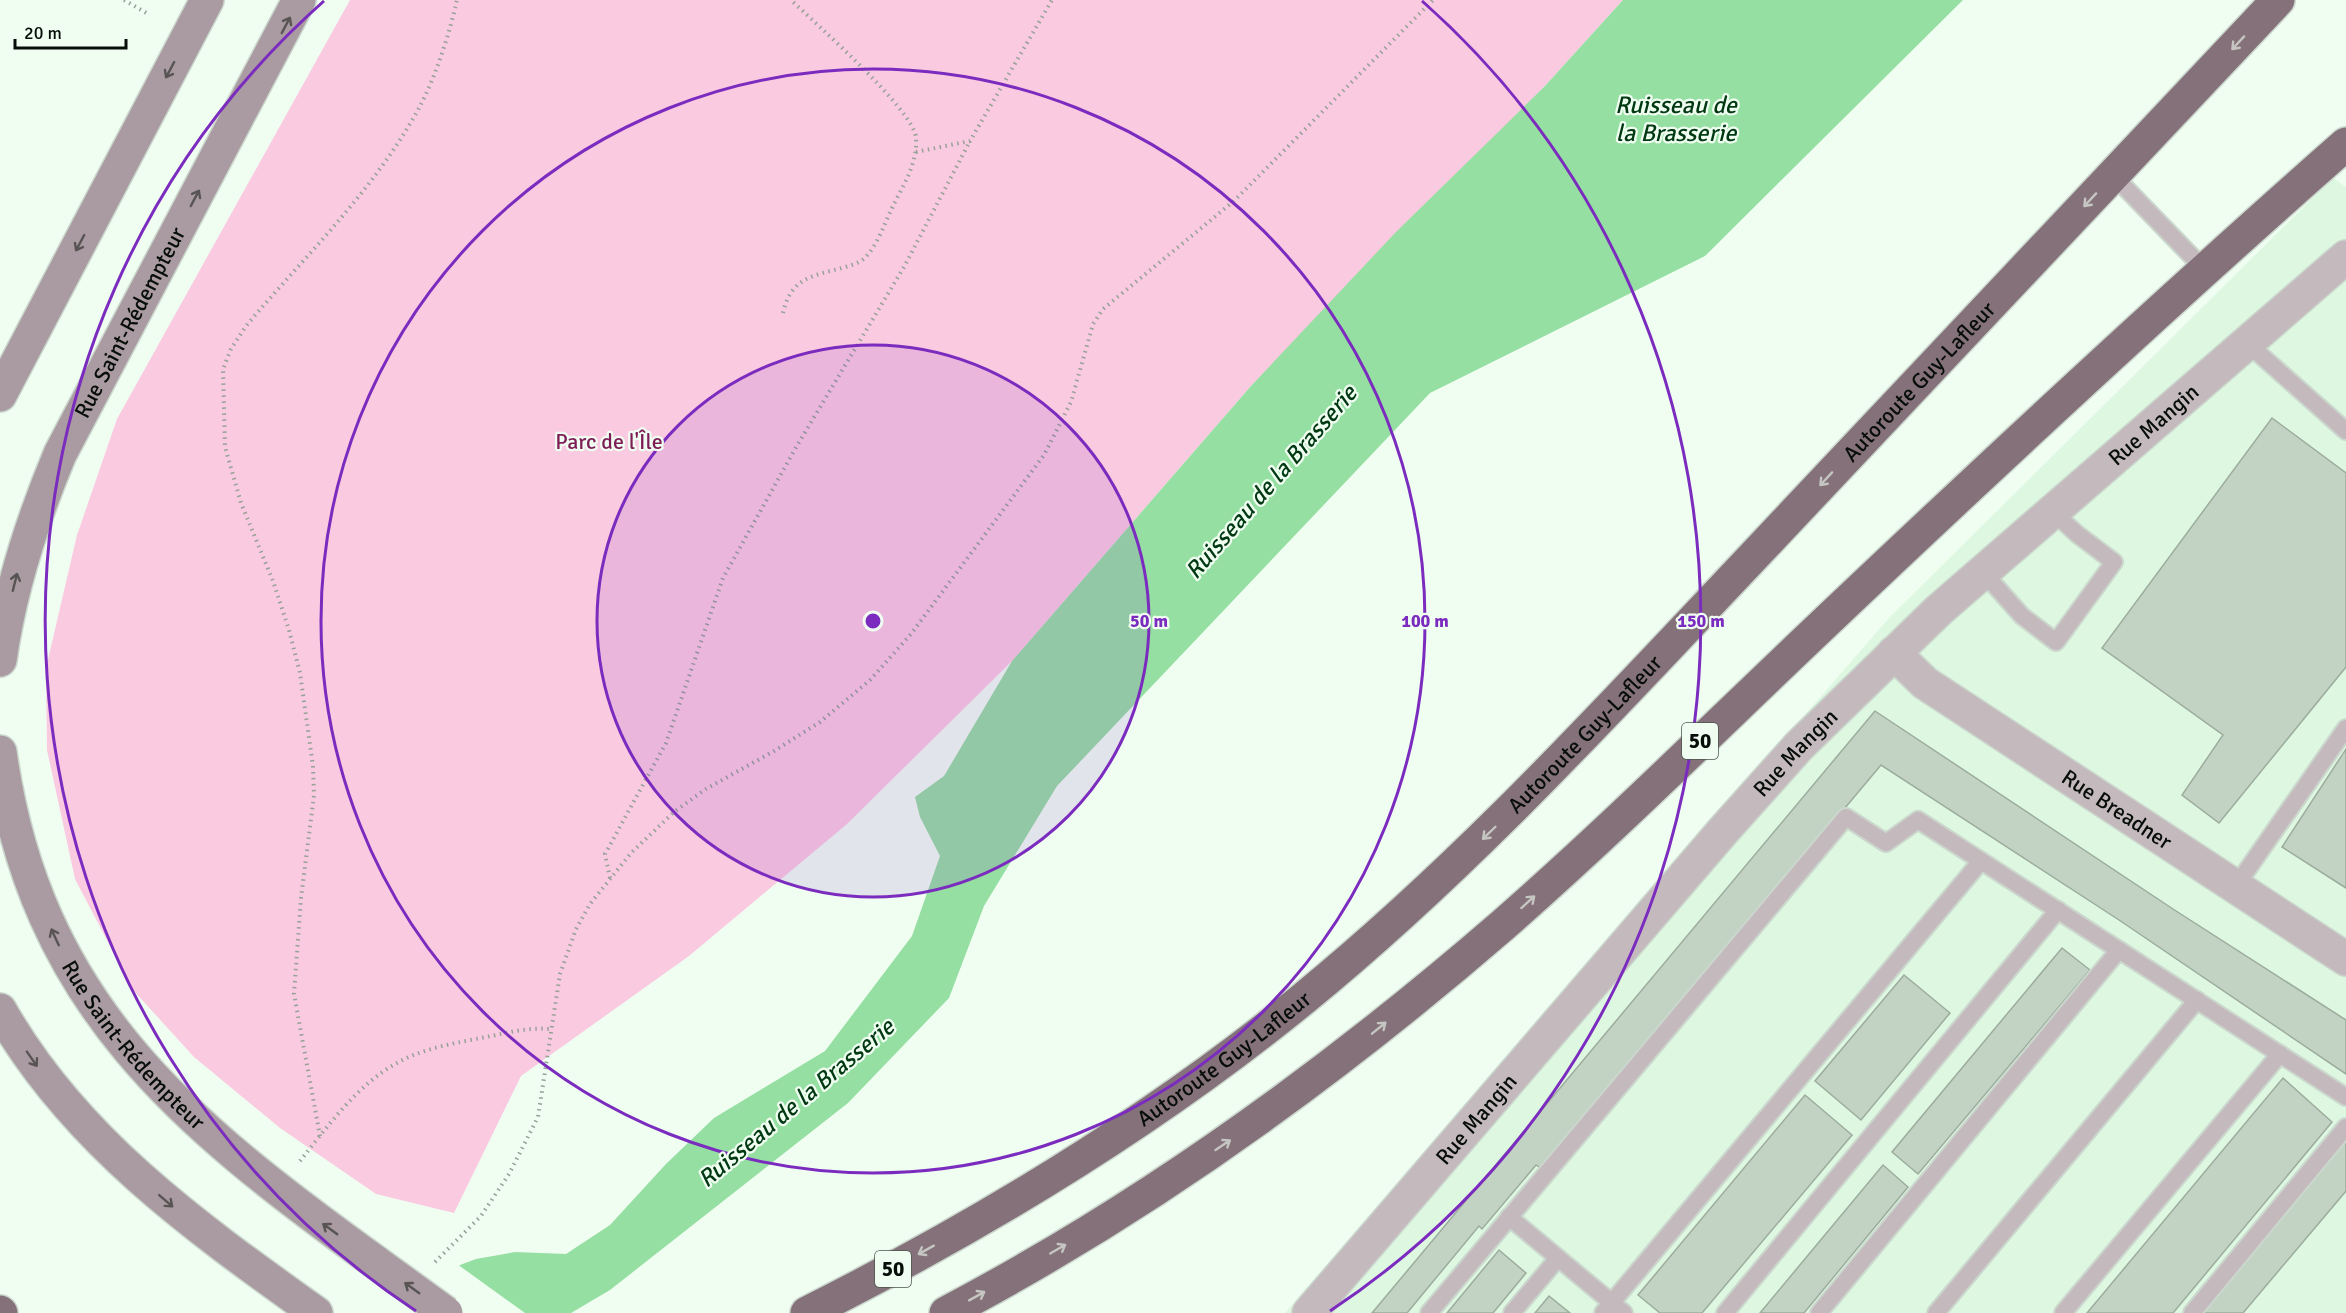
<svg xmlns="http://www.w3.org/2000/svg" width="2346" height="1313" font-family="Signika,sans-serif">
  <rect width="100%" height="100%" fill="#f0fef2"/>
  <polygon fill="#def7e1" points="2333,178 2346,187 2346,1313 1285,1313 1889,618"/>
  <polygon fill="#facae0" points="350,0 1623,0 1544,87 1251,386 1012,661 847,824 689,956 521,1076 454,1213 376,1194 280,1128 194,1057 133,990 75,879 47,750 46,668 77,535 117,419"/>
  <polygon fill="#96dfa2" points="1623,0 1963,0 1705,256 1430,393 1057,786 984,906 949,998 848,1103 610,1290 571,1313 404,1313 460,1265 476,1259 515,1252 566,1254 610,1225 666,1164 714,1118 825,1051 912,936 940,856 920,817 915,797 944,776 1012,661 1251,386 1396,232 1544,87"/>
  <polygon fill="#f0fef2" points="457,1264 525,1313 401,1313"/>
  <g fill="#c2d3c4" stroke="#9cac9d" stroke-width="1.5">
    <polygon points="2272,418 2346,473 2346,667 2219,823 2182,795 2223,735 2102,648"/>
    <polygon points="1875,711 2173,909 2346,1020 2346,1074 2119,920 1881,765 1542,1169 1536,1165 1482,1229 1479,1226 1407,1313 1372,1313"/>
    <polygon points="2346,749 2346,888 2282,847"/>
    <polygon points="2062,948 2090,970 1918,1174 1892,1152"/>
    <polygon points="1904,975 1950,1013 1861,1120 1815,1081"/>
    <polygon points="2283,1078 2332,1122 2173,1313 2087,1313"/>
    <polygon points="1805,1095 1852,1135 1702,1313 1660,1313 1638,1295"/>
    <polygon points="2346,1136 2346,1191 2243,1313 2202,1313"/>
    <polygon points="1883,1165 1908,1187 1804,1313 1760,1313"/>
    <polygon points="1499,1250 1526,1273 1493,1313 1447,1313"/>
    <polygon points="1549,1296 1570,1313 1535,1313"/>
  </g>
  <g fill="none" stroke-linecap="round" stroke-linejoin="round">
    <defs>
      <g id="service">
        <polyline points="2113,175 2204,269"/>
        <polyline points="2247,343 2346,431"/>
        <polyline points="1983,572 2022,616 2056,642 2114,562 2077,534 2052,511"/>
        <polyline points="2236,886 2346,728"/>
        <polyline points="1509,1217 1624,1313"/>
        <polyline points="1429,1313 1846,817 1886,843 1918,820 2346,1097"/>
        <polyline points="1512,1313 1558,1258"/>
        <polyline points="1603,1313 1981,861"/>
        <polyline points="1725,1313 2058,910"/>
        <polyline points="1819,1313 2119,950"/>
        <polyline points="1936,1313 2197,1000"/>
        <polyline points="2063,1313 2280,1054"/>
        <polyline points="2192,1313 2346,1127"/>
      </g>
      <g id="minor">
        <path id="s1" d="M 1894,653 L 1925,683 L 2346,959"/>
        <path id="s2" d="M 1309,1313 L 1723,831 L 1799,746 L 1939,610 L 2346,257"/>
      </g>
      <g id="secondary">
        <polyline points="0,395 207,0"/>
        <path id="s3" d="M 0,660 C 10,588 32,521 60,454 L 299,0"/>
        <path id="s4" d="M 0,752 C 35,1004 183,1123 377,1263"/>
        <path d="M 0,1010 C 74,1141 197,1228 316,1313"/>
      </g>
      <g id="motorway">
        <polyline points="0,1312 1,1313"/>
        <path id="s5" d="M 807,1313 C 982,1225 1151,1123 1303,999 C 1466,866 1607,711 1751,559 C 1927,373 2102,186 2278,0"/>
        <path d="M 946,1313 C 1147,1207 1331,1074 1503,925 C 1609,832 1709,733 1811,636 C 1987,469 2164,304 2346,144"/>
      </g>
    </defs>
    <use href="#service" stroke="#cbd7cd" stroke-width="20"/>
    <use href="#minor" stroke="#cbd7cd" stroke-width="36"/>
    <use href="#secondary" stroke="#cbd7cd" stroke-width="36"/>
    <use href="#motorway" stroke="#cbd7cd" stroke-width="36"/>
    <g stroke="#96a198" stroke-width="4" stroke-dasharray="1.5 4.5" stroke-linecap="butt">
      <polyline points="124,0 150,15"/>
      <polyline points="916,152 970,141 1052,0"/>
      <path d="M 783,313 C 792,270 825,276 857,263 C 873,257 884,225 891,210 C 902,187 918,164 916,138 C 915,111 815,23 791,0"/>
      <polyline points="610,878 605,854 666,743 723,578 795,449 904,267 970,141"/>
      <path d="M 320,1136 L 294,994 L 301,898 L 314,795 L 313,766 L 300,673 L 289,630 L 273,581 L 241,503 L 225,447 L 223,369 L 231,349 L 246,326 C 306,255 375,189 419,108 C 436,76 449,35 457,0"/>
      <path d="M 300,1161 C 327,1127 358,1084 397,1063 C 423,1048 456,1043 486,1037 C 507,1033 528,1027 549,1029"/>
      <polyline points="435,1262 481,1216 509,1174 538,1117 560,974 576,929 590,904 631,853 674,812 706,789 774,751 820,722 870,680 911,634 1044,455 1071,402 1093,324 1103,309 1234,201 1433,0"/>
    </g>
    <use href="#service" stroke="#c4babe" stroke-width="16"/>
    <use href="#minor" stroke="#c4babe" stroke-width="33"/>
    <use href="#secondary" stroke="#a99ba1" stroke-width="33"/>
    <use href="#motorway" stroke="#85717a" stroke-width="33"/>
    <defs>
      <polyline id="secondary-bridge" points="377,1263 446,1313"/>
    </defs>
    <use href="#secondary-bridge" stroke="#cbd7cd" stroke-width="36" stroke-linecap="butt"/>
    <use href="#secondary-bridge" stroke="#a99ba1" stroke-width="33"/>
  </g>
  <defs><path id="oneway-shaft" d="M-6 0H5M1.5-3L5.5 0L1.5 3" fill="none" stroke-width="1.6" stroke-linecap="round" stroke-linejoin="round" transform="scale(1.5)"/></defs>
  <g stroke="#585454">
    <use href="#oneway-shaft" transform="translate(286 25) rotate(-62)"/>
    <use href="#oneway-shaft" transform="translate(170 70) rotate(118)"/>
    <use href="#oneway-shaft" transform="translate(195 198) rotate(-62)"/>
    <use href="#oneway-shaft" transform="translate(80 243) rotate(118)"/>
    <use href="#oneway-shaft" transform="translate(15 582) rotate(-76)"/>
    <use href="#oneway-shaft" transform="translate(55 937) rotate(-115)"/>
    <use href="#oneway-shaft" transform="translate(32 1059) rotate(55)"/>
    <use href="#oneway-shaft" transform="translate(166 1201) rotate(41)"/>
    <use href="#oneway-shaft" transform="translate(330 1229) rotate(-144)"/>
    <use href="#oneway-shaft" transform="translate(412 1288) rotate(-144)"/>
  </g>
  <g stroke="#c5c6c2">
    <use href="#oneway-shaft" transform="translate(2238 43) rotate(133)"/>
    <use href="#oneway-shaft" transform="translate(2090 200) rotate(133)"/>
    <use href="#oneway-shaft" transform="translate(1826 479) rotate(133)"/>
    <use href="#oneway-shaft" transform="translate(1489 833) rotate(136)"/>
    <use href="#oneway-shaft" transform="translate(1528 902) rotate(-42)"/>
    <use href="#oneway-shaft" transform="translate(1379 1028) rotate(-39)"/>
    <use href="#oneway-shaft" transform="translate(1223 1145) rotate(-34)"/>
    <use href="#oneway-shaft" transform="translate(1058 1249) rotate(-30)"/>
    <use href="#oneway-shaft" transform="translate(926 1250) rotate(151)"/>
    <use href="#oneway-shaft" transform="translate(977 1296) rotate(-29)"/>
  </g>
  <circle cx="873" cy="621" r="276" fill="#7b2cbf" fill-opacity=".12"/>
  <g fill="none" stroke="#7b2cbf" stroke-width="3">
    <circle cx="873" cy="621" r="276"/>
    <circle cx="873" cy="621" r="552"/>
    <path d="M416 1311A828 828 0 0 1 324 1M1422 1A828 828 0 0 1 1330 1311"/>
  </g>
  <g text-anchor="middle" stroke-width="4.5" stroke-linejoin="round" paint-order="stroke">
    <g fill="#f0fef2" stroke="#4d554e" stroke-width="1.5">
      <rect x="1682" y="723" width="36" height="36" rx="4.5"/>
      <rect x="875" y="1251" width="36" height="36" rx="4.5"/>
    </g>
    <g font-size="21" font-weight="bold" fill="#070d08">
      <text x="1700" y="748">50</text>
      <text x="893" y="1276">50</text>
    </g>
    <g font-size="22" fill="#070d08" stroke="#f0fef2">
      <text dy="8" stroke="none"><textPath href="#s3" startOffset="364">Rue Saint-Rédempteur</textPath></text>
      <text dy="8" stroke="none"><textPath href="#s5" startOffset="1461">Autoroute Guy-Lafleur</textPath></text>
      <text dy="8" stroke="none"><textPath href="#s2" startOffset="1228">Rue Mangin</textPath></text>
      <text dy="8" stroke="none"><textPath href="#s5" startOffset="975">Autoroute Guy-Lafleur</textPath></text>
      <text dy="8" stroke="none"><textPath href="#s2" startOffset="742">Rue Mangin</textPath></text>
      <text dy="8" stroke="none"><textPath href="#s1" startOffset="273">Rue Breadner</textPath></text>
      <text dy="8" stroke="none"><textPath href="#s4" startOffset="328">Rue Saint-Rédempteur</textPath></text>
      <text dy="8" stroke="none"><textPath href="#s5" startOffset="489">Autoroute Guy-Lafleur</textPath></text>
      <text dy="8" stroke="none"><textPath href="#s2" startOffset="256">Rue Mangin</textPath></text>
    </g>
    <g font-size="22" fill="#7d1c55" stroke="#f0fef2">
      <text x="609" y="449">Parc de l'Île</text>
    </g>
    <g font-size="24" font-style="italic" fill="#003812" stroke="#f0fef2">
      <text x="1676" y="113">Ruisseau de<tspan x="1676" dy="28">la Brasserie</tspan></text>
      <text transform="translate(1271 482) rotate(-49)" y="8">Ruisseau de la Brasserie</text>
      <text transform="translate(796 1103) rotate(-40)" y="8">Ruisseau de la Brasserie</text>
    </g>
  </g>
  <circle cx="873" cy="621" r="9" fill="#7b2cbf" stroke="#f0fef2" stroke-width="3"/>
  <g font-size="18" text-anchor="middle" font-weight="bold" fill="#7b2cbf" stroke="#f0fef2" stroke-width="4.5" stroke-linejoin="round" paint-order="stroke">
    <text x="1149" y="627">50 m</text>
    <text x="1425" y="627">100 m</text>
    <text x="1701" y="627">150 m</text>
  </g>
  <path d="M15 39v9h111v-9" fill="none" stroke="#070d08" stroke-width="3"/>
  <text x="24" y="39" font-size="18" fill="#070d08" stroke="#f0fef2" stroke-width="4.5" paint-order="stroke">20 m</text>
</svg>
